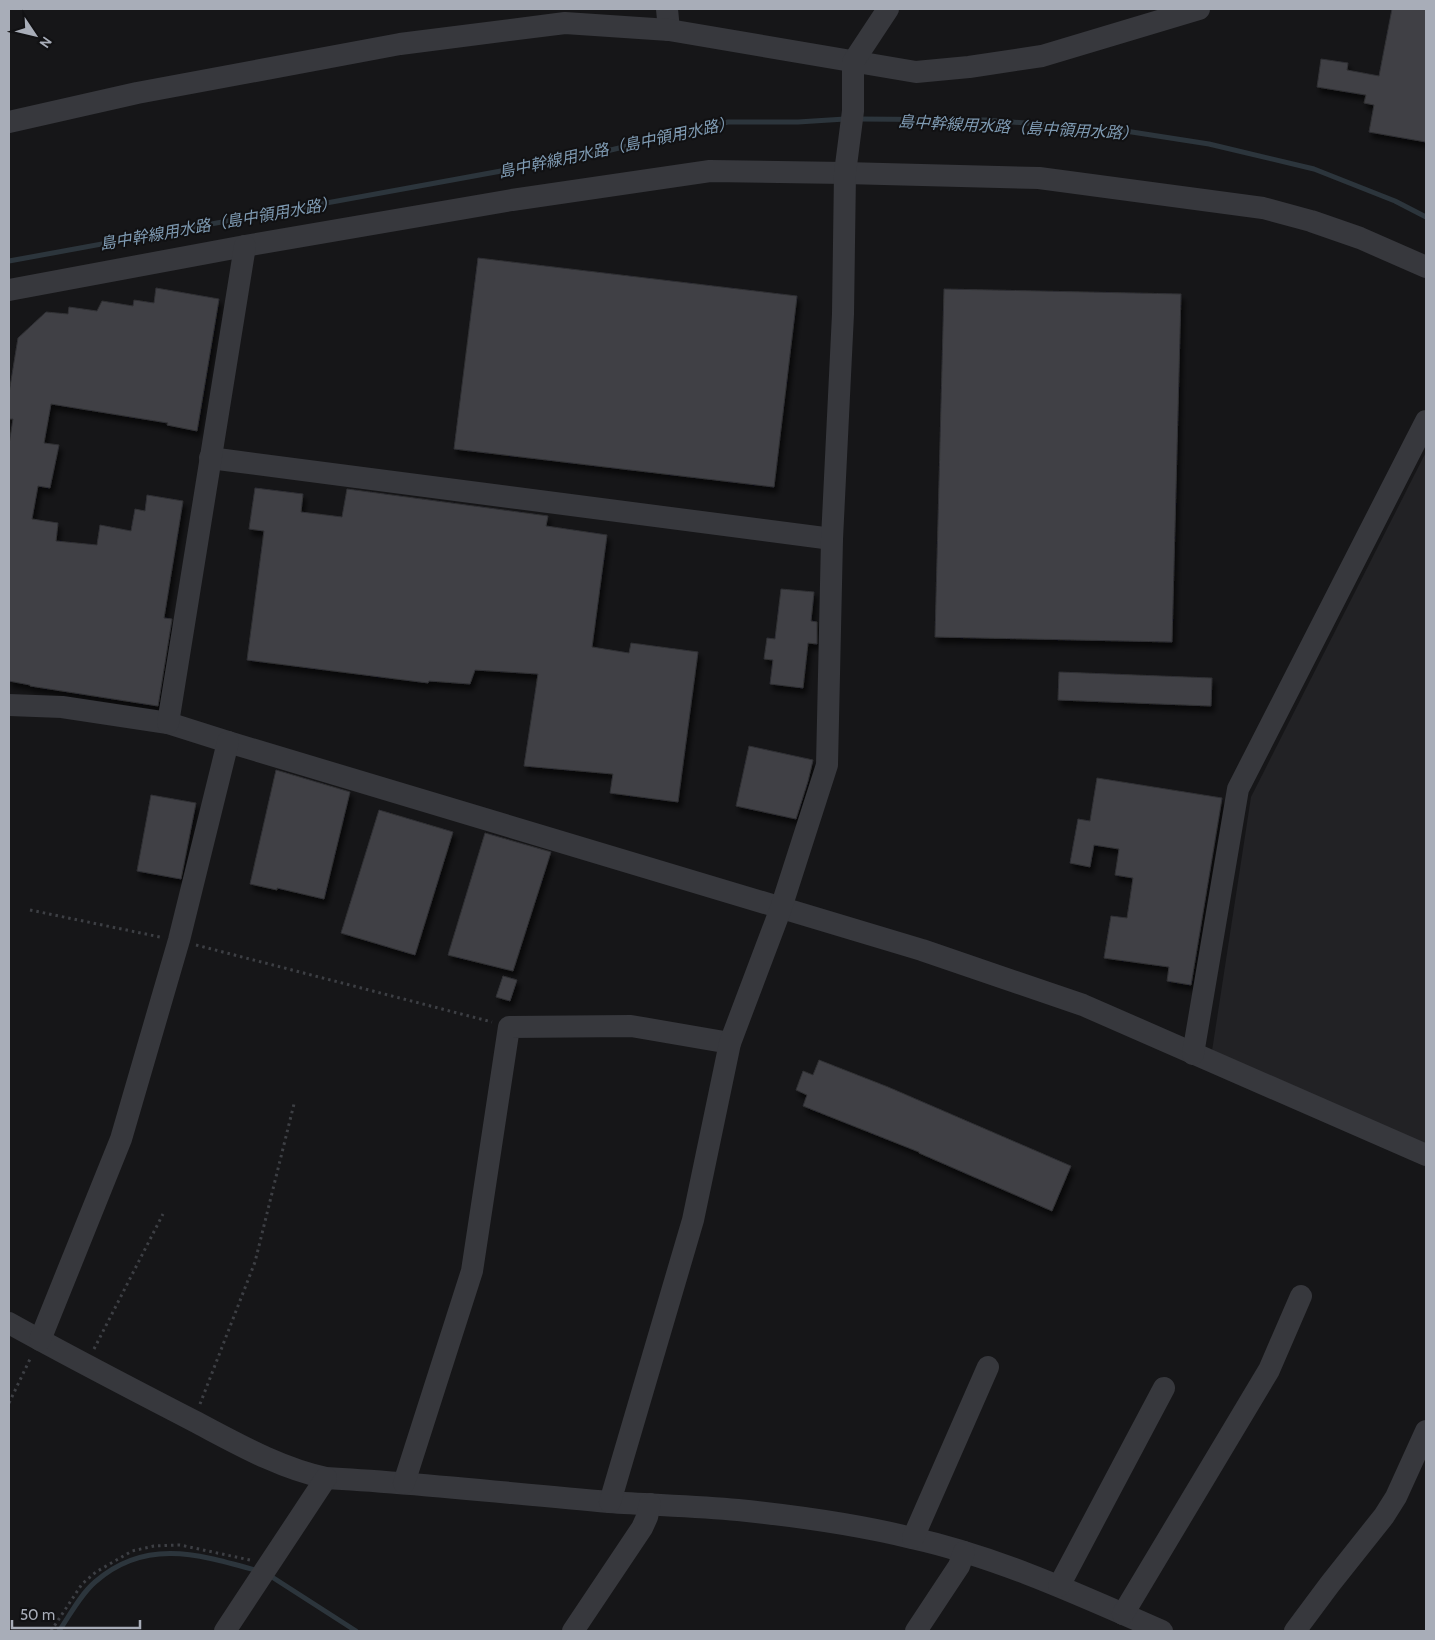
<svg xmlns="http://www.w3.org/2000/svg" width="1435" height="1640" font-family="Cabin,'Noto Sans JP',sans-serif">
  <defs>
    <filter id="shadow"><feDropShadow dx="3" dy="5.5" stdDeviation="2.5" flood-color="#0009"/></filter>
  </defs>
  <rect width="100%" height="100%" fill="#161618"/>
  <polygon fill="#222225" points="1426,452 1426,1145 1212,1051 1251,797"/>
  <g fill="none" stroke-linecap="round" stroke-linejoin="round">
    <g stroke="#2c353c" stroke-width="5">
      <polyline points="859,119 986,120 1119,130 1209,144 1314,169 1395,201 1426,217"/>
      <polyline points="9,261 594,154 728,122 798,122 845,119"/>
      <polyline points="272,1577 356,1631"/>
      <path d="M 59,1631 C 70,1615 80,1595 95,1582 C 145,1538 198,1554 255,1570"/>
    </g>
  </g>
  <g fill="#404145" stroke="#303034" filter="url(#shadow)">
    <polygon points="1392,9 1426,9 1426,142 1369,132 1374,105 1364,103 1366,95 1317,87 1321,59 1348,63 1347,70 1379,76"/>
    <polygon points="478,258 797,296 774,487 454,449"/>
    <polygon points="156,288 219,299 197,431 167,425 168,423 51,404 44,443 59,445 50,488 38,486 32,519 58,523 56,541 97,545 100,525 131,531 135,509 145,511 147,495 183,501 164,618 172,619 158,706 30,686 30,685 9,681 9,445 13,419 9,419 9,393 18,338 46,312 68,314 69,307 97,311 102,301 133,306 134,300 154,303"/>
    <polygon points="944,289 1181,294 1172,642 935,637"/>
    <polygon points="255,488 303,494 301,512 342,517 347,489 548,516 546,526 607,535 592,647 629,653 631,643 698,652 678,802 610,793 613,774 524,766 538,674 475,670 470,684 429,681 428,683 247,660 264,531 249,529"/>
    <polygon points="781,589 814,592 811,621 817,622 817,644 808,643 803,688 770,684 773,660 764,659 767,638 775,639"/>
    <polygon points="1059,672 1212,678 1211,706 1058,700"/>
    <polygon points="749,746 813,760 808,781 796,819 736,806"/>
    <polygon points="276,770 350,792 324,899 277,888 277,890 250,884"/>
    <polygon points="1097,778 1222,798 1191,985 1167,981 1169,967 1104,958 1111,916 1127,918 1133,878 1115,875 1119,849 1094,845 1090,867 1070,863 1078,819 1090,821"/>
    <polygon points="151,795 196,803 181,879 137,871"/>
    <polygon points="379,810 453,832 415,955 341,933"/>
    <polygon points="485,833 551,852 513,971 448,955"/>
    <polygon points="503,976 517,980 510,1001 496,997"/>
    <polygon points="819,1060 888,1087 1071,1166 1052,1211 919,1153 919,1152 803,1106 807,1095 796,1090 803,1071 813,1075"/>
  </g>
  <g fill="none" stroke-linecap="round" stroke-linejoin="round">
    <g stroke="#3d3f44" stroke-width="3" stroke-dasharray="2.5 4" stroke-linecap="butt">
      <polyline points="30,910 160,937"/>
      <polyline points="196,945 492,1022"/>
      <polyline points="94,1349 163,1214"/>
      <polyline points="9,1403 31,1357"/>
      <polyline points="200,1404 255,1262 294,1104"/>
      <polyline points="51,1631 82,1584 96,1572 132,1551 154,1546 180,1545 250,1560"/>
    </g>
    <g stroke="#37383d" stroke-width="22">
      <polyline points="667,9 669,30"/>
      <polyline points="9,122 137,93 400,44 565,23 669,30 916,72 969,67 1042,56 1199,9"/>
      <polyline points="9,290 245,246 512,200 710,171 845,173 1039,178 1263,208 1311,221 1360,238 1426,267"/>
      <polyline points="210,458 832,539"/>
      <polyline points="9,705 62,707 168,723 228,742 922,950 1083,1005 1426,1155"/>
      <polyline points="168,723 245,246"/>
      <polyline points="1193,1054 1238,789 1426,421"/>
      <path d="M 9,1323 C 70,1357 132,1389 194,1421 C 236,1443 279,1468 326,1478 C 420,1483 514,1494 609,1502 C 652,1505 695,1506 738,1510 C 796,1516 855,1524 912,1538 C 998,1557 1082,1596 1162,1631"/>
      <polyline points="40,1340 121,1139 179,940 228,742"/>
      <polyline points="404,1483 472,1271 509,1027 631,1026 730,1043"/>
      <polyline points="610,1502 693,1220 730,1043 781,908 827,765 832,539 843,314 845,173 853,111 853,62 888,9"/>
      <polyline points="913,1538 988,1367"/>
      <polyline points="1059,1586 1164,1388"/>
      <polyline points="1123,1614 1269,1370 1301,1296"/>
      <polyline points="225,1631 326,1478"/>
      <polyline points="573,1631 642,1528 647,1517 650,1504"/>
      <polyline points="916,1631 959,1566 964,1552"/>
      <polyline points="1295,1631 1330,1584 1384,1516 1396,1497 1426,1431"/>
    </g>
  </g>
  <g text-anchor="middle" stroke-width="4" stroke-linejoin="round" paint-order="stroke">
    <g font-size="16" font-style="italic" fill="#7f9bb3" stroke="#111113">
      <text transform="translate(1018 127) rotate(3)" y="6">島中幹線用水路（島中領用水路）</text>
      <text transform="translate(616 147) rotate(-12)" y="6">島中幹線用水路（島中領用水路）</text>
      <text transform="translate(218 223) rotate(-10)" y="6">島中幹線用水路（島中領用水路）</text>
    </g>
  </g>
  <rect width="1435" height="1640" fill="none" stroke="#a8adb8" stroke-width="20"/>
  <g transform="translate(35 35) rotate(125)" stroke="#111113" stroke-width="4" paint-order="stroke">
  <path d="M0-4L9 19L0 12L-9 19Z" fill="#a8adb8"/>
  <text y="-8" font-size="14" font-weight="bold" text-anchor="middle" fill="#a8adb8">N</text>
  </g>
  <path d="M12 1620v8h128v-8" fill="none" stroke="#a8adb8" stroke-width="2.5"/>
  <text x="20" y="1620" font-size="15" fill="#a8adb8" stroke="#111113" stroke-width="4" paint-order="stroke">50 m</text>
</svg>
